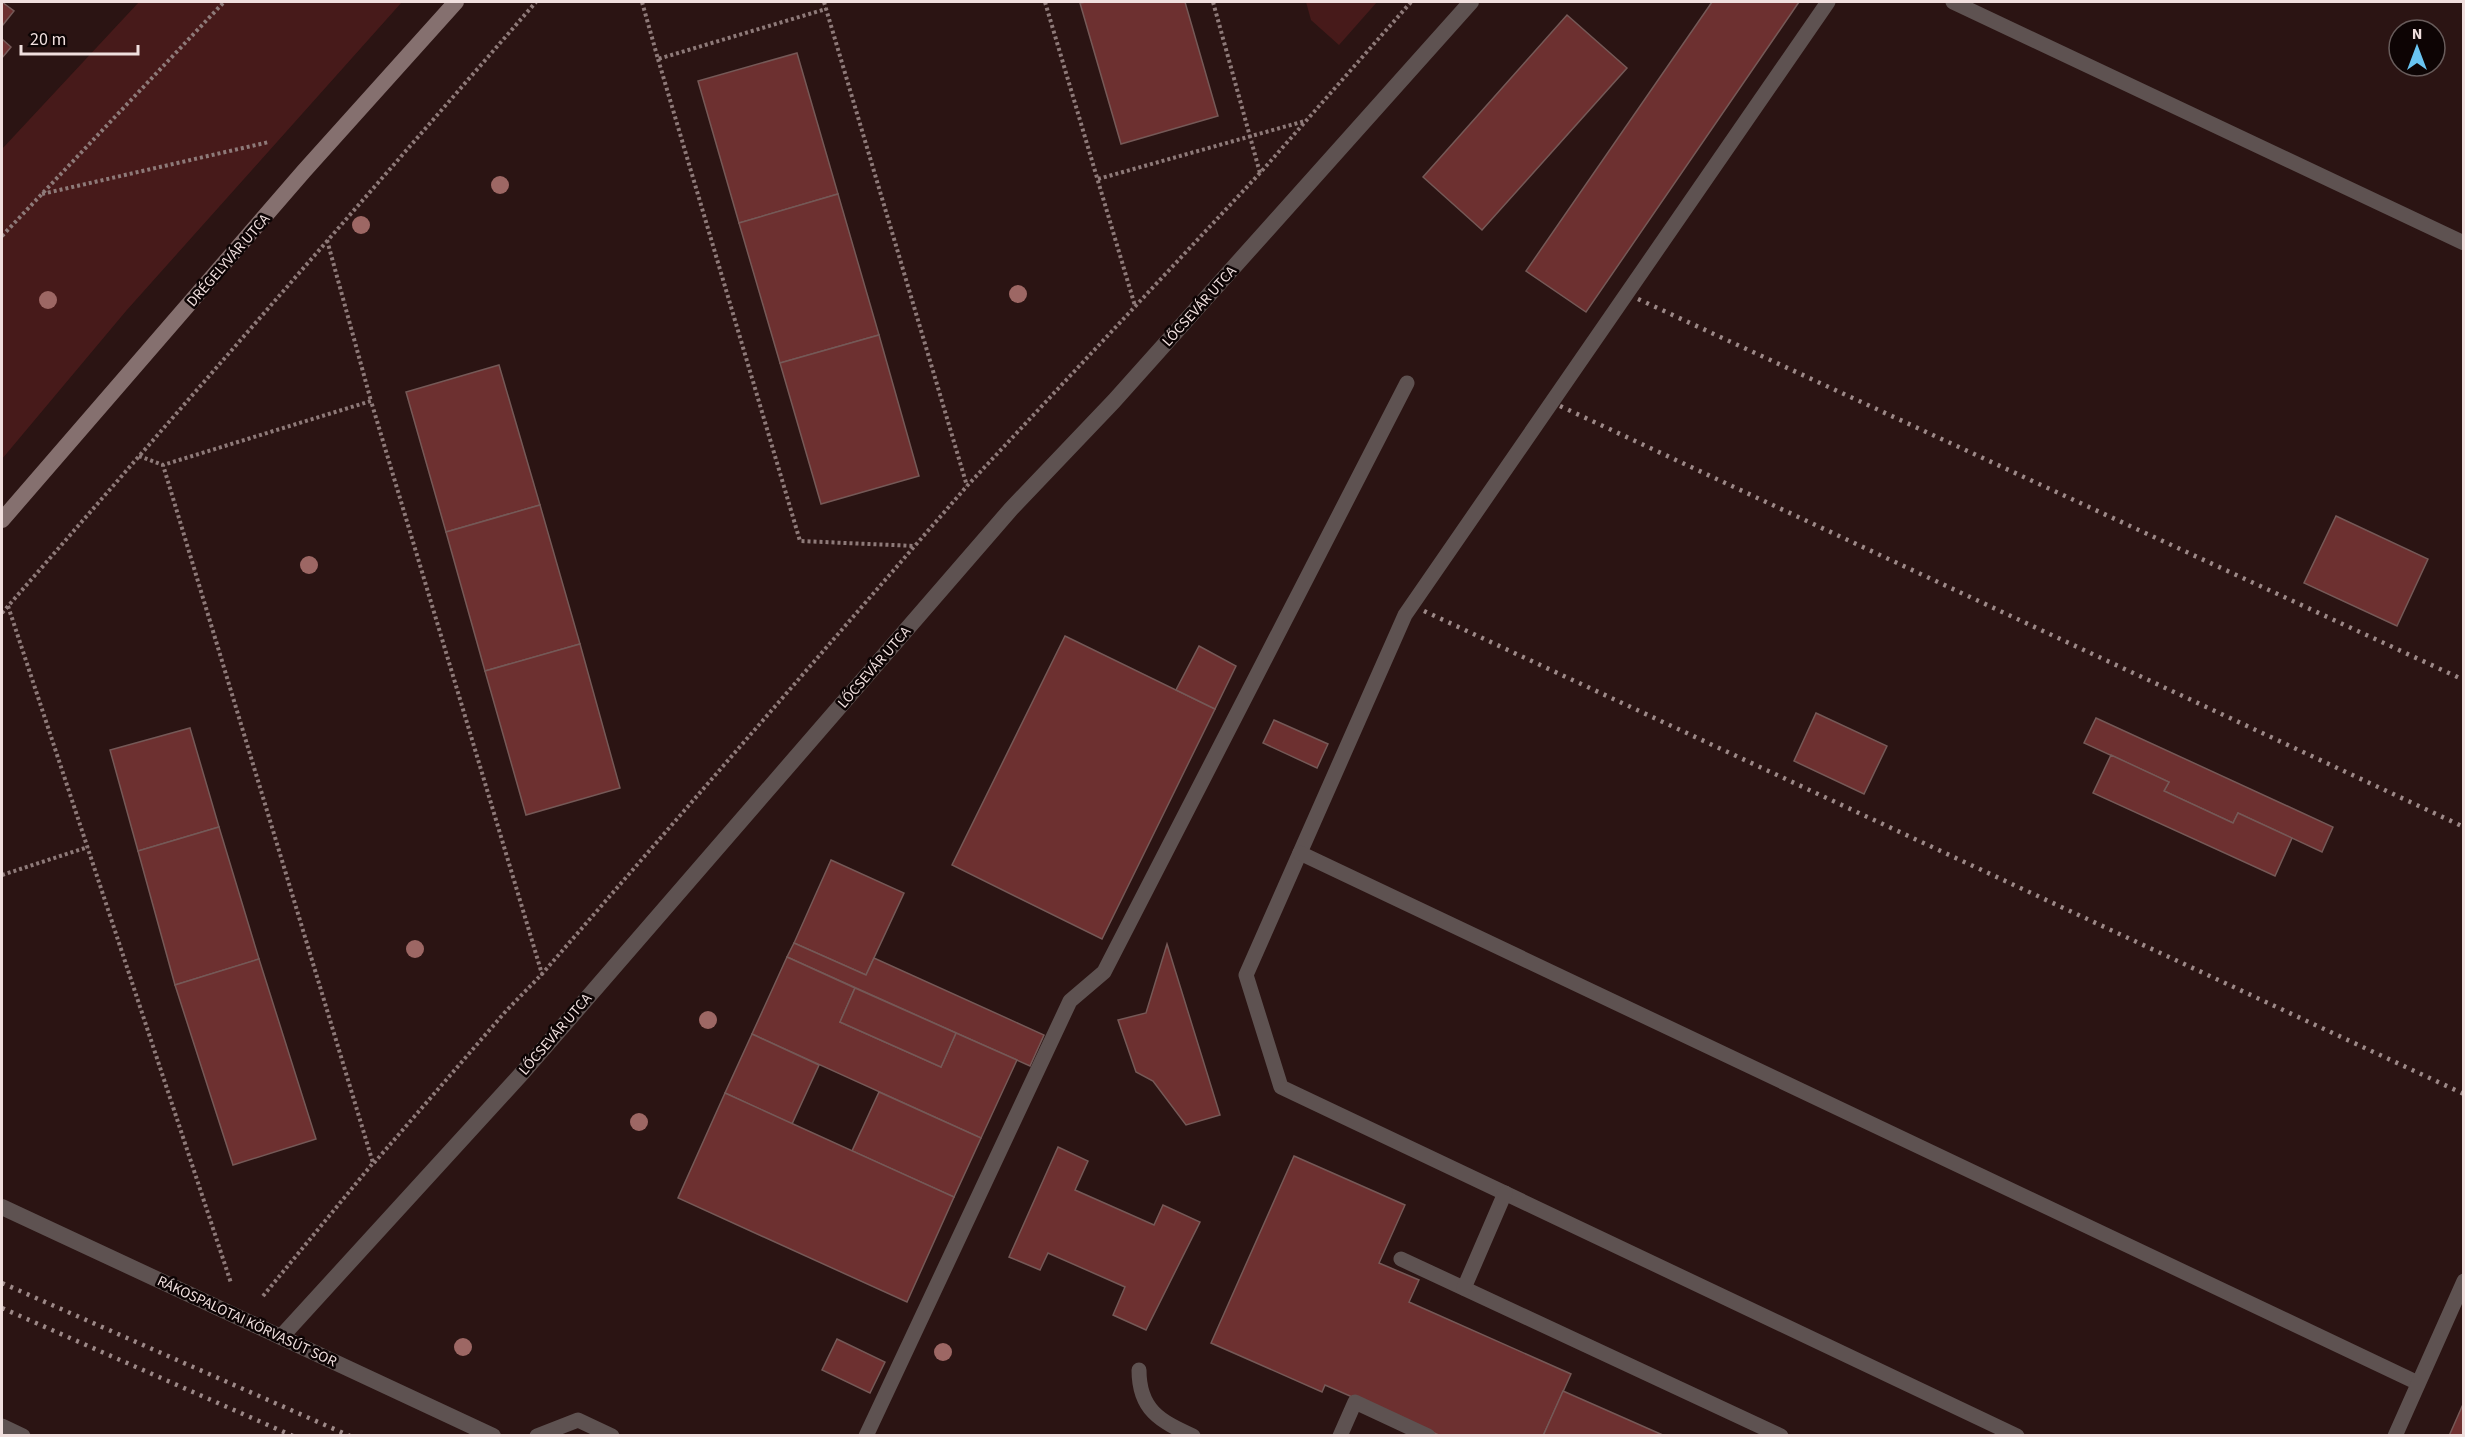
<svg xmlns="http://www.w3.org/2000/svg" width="2465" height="1437" font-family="'Source Sans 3',sans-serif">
  <rect width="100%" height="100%" fill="#2b1413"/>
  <g fill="#471a1a">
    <polygon points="139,2 402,2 126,311 2,459 2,149"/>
    <polygon points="1306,2 1377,2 1339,45 1311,20"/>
  </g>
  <g fill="#6d3030" stroke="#755957" stroke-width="1.5">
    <polygon points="2,2 14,11 2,26"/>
    <polygon points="1086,2 1185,2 1218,116 1121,144 1080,3"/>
    <polygon points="1712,2 1799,2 1586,312 1526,271"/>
    <polygon points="1567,15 1627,68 1482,230 1423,177"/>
    <polygon points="2,39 11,47 2,58"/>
    <polygon points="797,53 838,194 739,223 698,81"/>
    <polygon points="838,194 879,335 780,363 739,223"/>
    <polygon points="879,335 919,476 821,504 780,363"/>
    <polygon points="499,365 540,505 446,532 406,392"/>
    <polygon points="540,505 580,644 485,671 446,532"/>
    <polygon points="2336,516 2428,559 2397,626 2304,583"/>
    <polygon points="1065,636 1215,709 1102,939 952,865"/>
    <polygon points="580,644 620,788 526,815 485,671"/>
    <polygon points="1199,646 1236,666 1215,709 1176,690"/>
    <polygon points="1816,713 1887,746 1864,794 1794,761"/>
    <polygon points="2096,718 2333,827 2322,852 2238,813 2233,823 2164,791 2169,782 2084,743"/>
    <polygon points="1274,720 1328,744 1317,768 1263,743"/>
    <polygon points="190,728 219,827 138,851 110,750"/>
    <polygon points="2111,755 2169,782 2164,791 2233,823 2238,813 2292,838 2275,876 2093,793"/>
    <polygon points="219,827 259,959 175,985 138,851"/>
    <polygon points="831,860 904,893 866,975 794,943"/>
    <polygon points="794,943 866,975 874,958 1044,1035 1030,1066 787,957"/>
    <polygon points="1167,944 1220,1115 1186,1125 1153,1081 1136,1072 1118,1020 1146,1013"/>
    <polygon points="787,957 855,988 840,1022 941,1067 956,1033 1017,1060 981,1138 752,1034"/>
    <polygon points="259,959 316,1139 233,1165 175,985"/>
    <polygon points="855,988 956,1033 941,1067 840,1022"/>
    <polygon points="752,1034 819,1065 792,1124 725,1093"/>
    <polygon points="879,1092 981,1138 954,1197 852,1151"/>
    <polygon points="725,1093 954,1197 907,1302 678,1198"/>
    <polygon points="1058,1147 1088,1161 1075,1190 1154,1225 1163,1205 1200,1222 1146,1330 1113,1315 1125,1287 1048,1253 1040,1270 1009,1257"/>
    <polygon points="1294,1156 1405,1205 1379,1263 1419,1280 1409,1302 1571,1374 1543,1436 1441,1436 1325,1385 1322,1392 1211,1343"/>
    <polygon points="837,1339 885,1362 870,1393 822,1370"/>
    <polygon points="1563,1391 1665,1436 1543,1436"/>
    <polygon points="2464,1402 2464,1436 2449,1436"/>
  </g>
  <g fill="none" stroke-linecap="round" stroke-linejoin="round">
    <g stroke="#8e7a79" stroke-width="4" stroke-dasharray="3 3" stroke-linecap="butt">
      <polyline points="642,2 658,59 826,9"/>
      <polyline points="824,2 967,486"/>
      <polyline points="1045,2 1135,306"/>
      <polyline points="1213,2 1260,173"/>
      <polyline points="658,59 800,541 915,546"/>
      <polyline points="1098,179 1305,121"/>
      <polyline points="42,194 269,142"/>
      <polyline points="2,236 224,2"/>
      <polyline points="327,240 371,401"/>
      <polyline points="139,456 163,465"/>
      <polyline points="8,606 231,1283"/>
      <polyline points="2,613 536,2"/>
      <polyline points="2,875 88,847"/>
      <polyline points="374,1163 506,1011 542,974"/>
      <polyline points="263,1296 373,1163 163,465 371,401 542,974 967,486 1260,173 1411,2"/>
    </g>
    <g stroke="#5e5251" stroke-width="15">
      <polyline points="1828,2 1405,615 1246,975 1281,1087 2017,1436"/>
      <polyline points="1953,2 2464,243"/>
      <polyline points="1300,853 2418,1383"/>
      <polyline points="1401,1259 1781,1436"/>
      <polyline points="1464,1288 1505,1193"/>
      <path d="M 1139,1370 C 1139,1410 1160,1421 1193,1436"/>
      <polyline points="2,1426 23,1436"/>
      <polyline points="537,1436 578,1420 612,1436"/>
      <polyline points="866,1436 1070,1001 1104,972 1407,383"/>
      <polyline points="1340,1436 1355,1402 1428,1436"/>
      <polyline points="2395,1436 2464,1281"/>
    </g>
    <g stroke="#5e5251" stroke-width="16">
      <polyline points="2,1207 493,1436"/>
      <polyline points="281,1337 524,1071 1011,509 1114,401 1471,2"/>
    </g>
    <polyline stroke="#85706f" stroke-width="16" points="2,520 304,171 456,2"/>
    <g stroke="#9d8988" stroke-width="4.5" stroke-dasharray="3 6" stroke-linecap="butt">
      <polyline points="1638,299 2464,680"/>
      <polyline points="1560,406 2464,827"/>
      <polyline points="1424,611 2464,1094"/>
      <polyline points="2,1283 350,1436"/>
      <polyline points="2,1308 293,1436"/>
    </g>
  </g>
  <g fill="#9d6764">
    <circle cx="500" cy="185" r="9"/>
    <circle cx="361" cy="225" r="9"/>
    <circle cx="1018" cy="294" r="9"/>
    <circle cx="48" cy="300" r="9"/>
    <circle cx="309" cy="565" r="9"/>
    <circle cx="415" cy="949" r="9"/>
    <circle cx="708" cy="1020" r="9"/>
    <circle cx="639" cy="1122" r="9"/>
    <circle cx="463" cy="1347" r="9"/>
    <circle cx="943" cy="1352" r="9"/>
  </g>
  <g text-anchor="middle" stroke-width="5" stroke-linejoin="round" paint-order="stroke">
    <g font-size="15" fill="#f0dfde" stroke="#0d0404">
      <text transform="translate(228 260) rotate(-49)" y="5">DRÉGELYVÁR UTCA</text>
      <text transform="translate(1199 306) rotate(-48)" y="5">LŐCSEVÁR UTCA</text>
      <text transform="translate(874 667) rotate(-49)" y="5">LŐCSEVÁR UTCA</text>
      <text transform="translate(555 1034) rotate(-49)" y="5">LŐCSEVÁR UTCA</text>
      <text transform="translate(247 1321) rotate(25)" y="5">RÁKOSPALOTAI KÖRVASÚT SOR</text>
    </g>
  </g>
  <rect width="2465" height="1437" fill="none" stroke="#f0dfde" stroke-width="6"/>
  <g transform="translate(2417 48)"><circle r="28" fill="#0d0404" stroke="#685c5b" stroke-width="1.5"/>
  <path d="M0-4.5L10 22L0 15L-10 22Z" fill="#69c4f1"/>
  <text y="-9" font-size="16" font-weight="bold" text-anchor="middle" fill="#f0dfde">N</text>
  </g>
  <path d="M21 45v9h117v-9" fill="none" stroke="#f0dfde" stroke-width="3"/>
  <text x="30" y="45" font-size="18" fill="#f0dfde" stroke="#0d0404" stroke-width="4.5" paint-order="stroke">20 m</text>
</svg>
